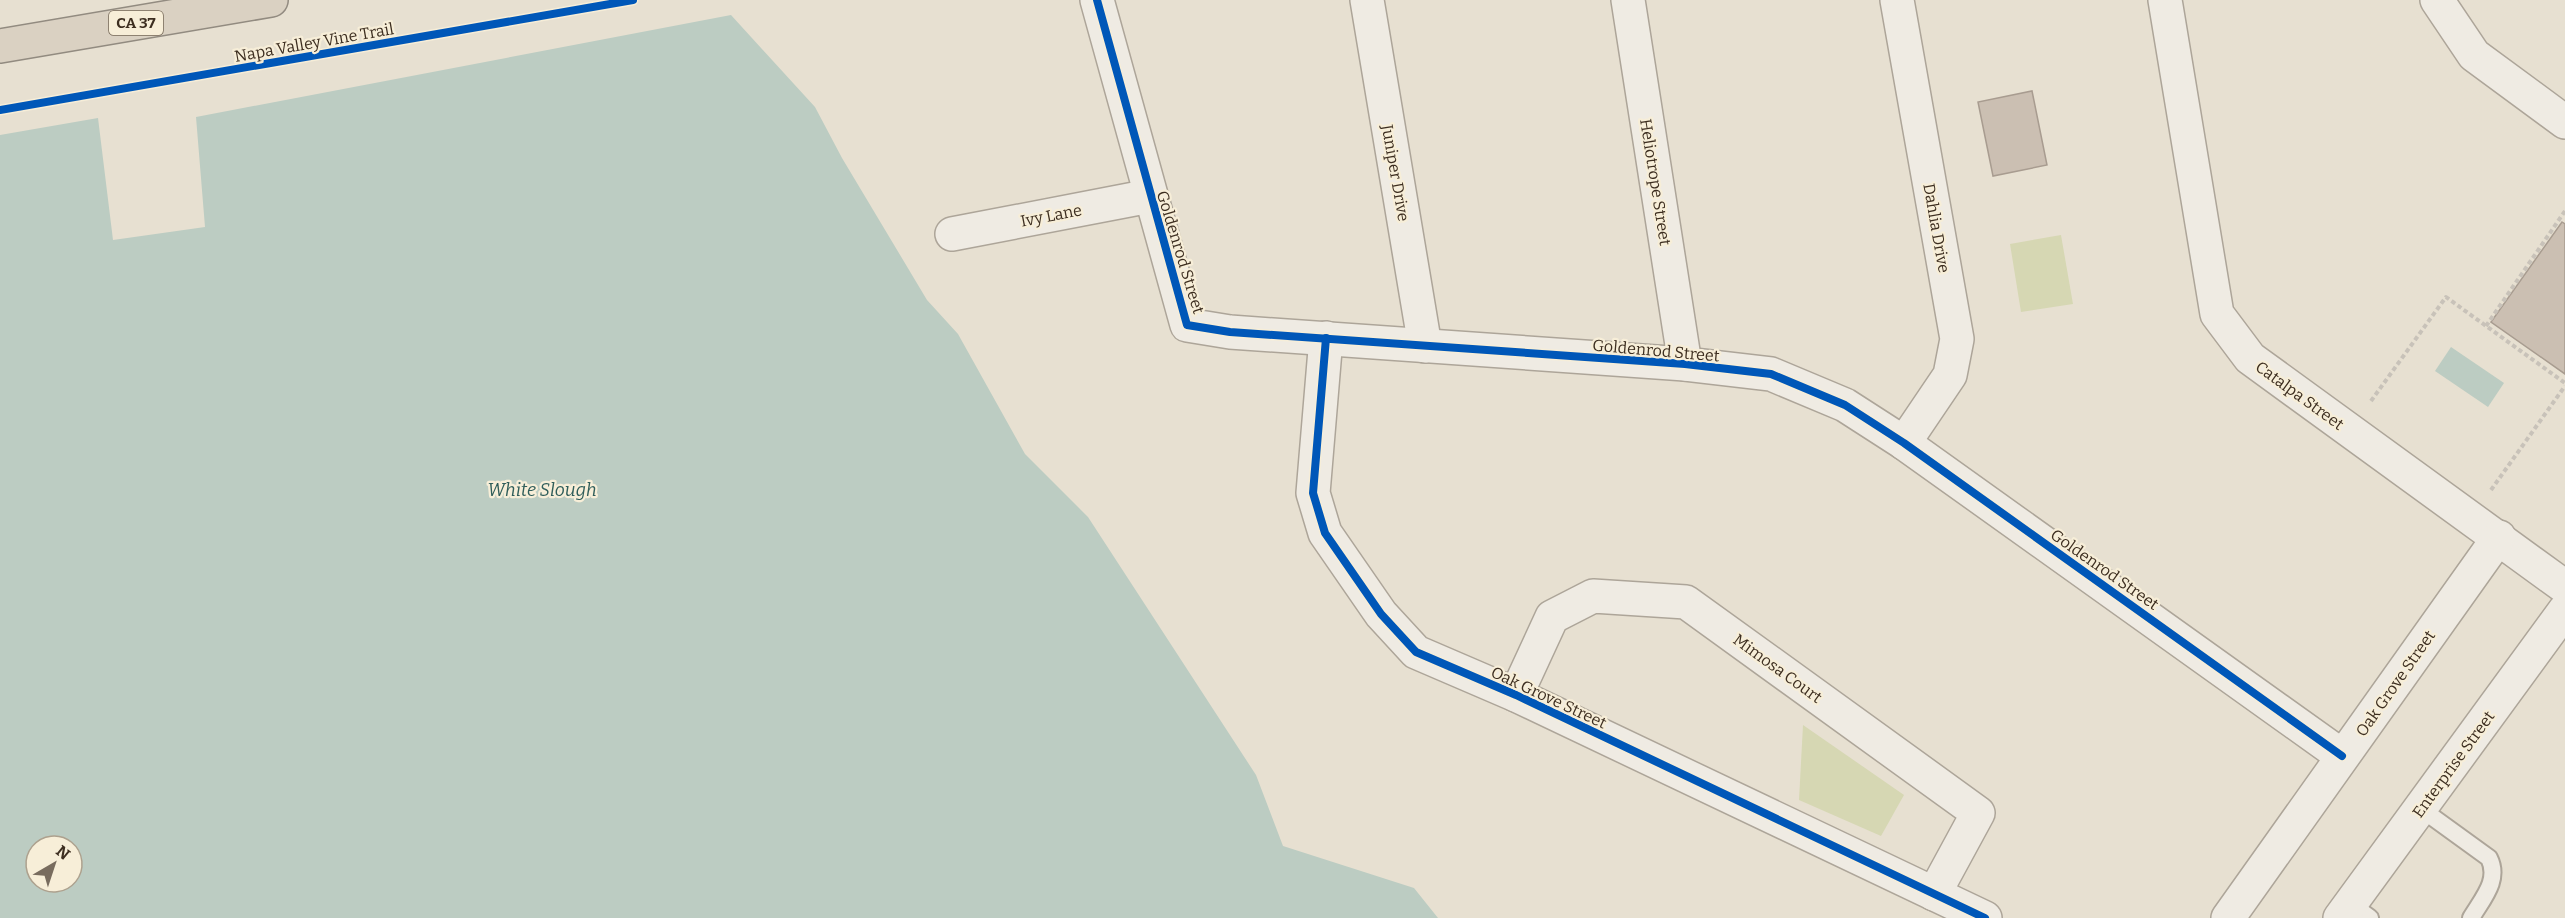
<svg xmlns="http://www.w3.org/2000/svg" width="2565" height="918" font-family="Bitter,serif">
  <rect width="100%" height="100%" fill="#e7e0d1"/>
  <g fill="#d6d7b3">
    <polygon points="2061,235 2073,304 2021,312 2010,244"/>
    <polygon points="1803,725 1904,795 1881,836 1799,800"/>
  </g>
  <g fill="#bcccc2" fill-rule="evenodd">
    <path d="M 731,15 L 815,107 L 842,158 L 927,300 L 958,334 L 1025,454 L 1088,517 L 1256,775 L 1283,846 L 1414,888 L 1438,918 L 0,918 L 0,135 L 98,118 L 113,240 L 205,227 L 196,117 ZM 36,846 L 72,846 L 72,882 L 36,882 Z"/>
    <polygon points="2451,347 2504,383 2488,407 2435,371"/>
  </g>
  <g fill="#cbbfb2" stroke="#a89c90" stroke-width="1.5">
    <polygon points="2032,91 2047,165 1993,176 1978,102"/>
    <polygon points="2562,222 2565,224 2565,374 2491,322"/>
  </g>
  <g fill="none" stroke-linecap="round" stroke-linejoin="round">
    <defs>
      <g id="lane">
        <path d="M 2420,808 L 2489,858 C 2500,880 2483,898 2471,918"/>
        <polyline points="2351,904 2370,918"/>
      </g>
      <g id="street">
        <polyline points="1097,0 1187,325 1230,332 1685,364 1771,374 1845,405 1904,443 2342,756"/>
        <polyline points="1367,0 1425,346"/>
        <polyline points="1628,0 1685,364"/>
        <polyline points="1897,0 1957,339 1950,375 1904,443"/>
        <polyline points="2165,0 2217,314 2250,358 2565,587"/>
        <polyline points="2437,0 2474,55 2565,122"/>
        <polyline points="952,234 1150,196"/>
        <polyline points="1326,338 1313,493 1325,533 1381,614 1416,652 1516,695 1985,918"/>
        <polyline points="1516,695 1552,617 1593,596 1686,602 1978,813 1934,894"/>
        <polyline points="2228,918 2499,537"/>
        <polyline points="2340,918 2565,610"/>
      </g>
      <polyline id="highway" points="0,46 271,0"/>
    </defs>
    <use href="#lane" stroke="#ada599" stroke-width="20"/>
    <use href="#street" stroke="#ada599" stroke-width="36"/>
    <use href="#highway" stroke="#928b80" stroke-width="36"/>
    <g stroke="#c8c2b9" stroke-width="4" stroke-dasharray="4.5 3" stroke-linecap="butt">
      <polyline points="2486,326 2565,211"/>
      <polyline points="2371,401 2446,297 2565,383"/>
      <polyline points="2491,490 2565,386"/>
    </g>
    <use href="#lane" stroke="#efebe3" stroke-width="16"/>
    <use href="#street" stroke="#efebe3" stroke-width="33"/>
    <use href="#highway" stroke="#dad1c2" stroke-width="33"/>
    <defs>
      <g id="cycleway">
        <polyline points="1097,0 1187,325 1230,332 1685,364 1771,374 1845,405 1904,443 2342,756"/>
        <polyline points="0,110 633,0"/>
        <polyline points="1326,338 1313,493 1325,533 1381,614 1416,652 1516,695 1985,918"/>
      </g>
    </defs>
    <use href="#cycleway" stroke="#f7eed8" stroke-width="11"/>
    <use href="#cycleway" stroke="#0057b8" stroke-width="8"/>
  </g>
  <g text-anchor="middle" stroke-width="4.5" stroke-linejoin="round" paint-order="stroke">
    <rect fill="#f7eed8" stroke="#756857" stroke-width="1.5" x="109" y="11" width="54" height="24" rx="4.5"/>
    <g font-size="15" font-weight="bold" fill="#3d2e20">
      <text x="136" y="28">CA 37</text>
    </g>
    <g font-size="16" fill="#3d2e20" stroke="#f7eed8">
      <text transform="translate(314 42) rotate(-10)" y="6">Napa Valley Vine Trail</text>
      <text transform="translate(1396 173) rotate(80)" y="6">Juniper Drive</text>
      <text transform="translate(1656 182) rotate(81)" y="6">Heliotrope Street</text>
      <text transform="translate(1051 215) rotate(-11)" y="6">Ivy Lane</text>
      <text transform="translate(1937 228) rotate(80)" y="6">Dahlia Drive</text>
      <text transform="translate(1181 252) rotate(73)" y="6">Goldenrod Street</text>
      <text transform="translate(1656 350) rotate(5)" y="6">Goldenrod Street</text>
      <text transform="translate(2300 395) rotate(36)" y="6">Catalpa Street</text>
      <text transform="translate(2105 569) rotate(35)" y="6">Goldenrod Street</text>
      <text transform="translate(1778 668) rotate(36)" y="6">Mimosa Court</text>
      <text transform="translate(2395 683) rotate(-55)" y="6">Oak Grove Street</text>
      <text transform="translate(1549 697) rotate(25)" y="6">Oak Grove Street</text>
      <text transform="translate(2453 764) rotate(-54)" y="6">Enterprise Street</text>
    </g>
    <g font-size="18" font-style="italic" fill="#2f5d5a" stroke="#f7eed8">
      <text x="542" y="496">White Slough</text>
    </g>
  </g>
  <g transform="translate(54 864) rotate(39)"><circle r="28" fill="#f7eed8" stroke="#ada18e" stroke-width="1.5"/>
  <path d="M0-4.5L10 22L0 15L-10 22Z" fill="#786c5e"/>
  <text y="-9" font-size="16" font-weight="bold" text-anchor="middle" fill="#3d2e20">N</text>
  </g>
</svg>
